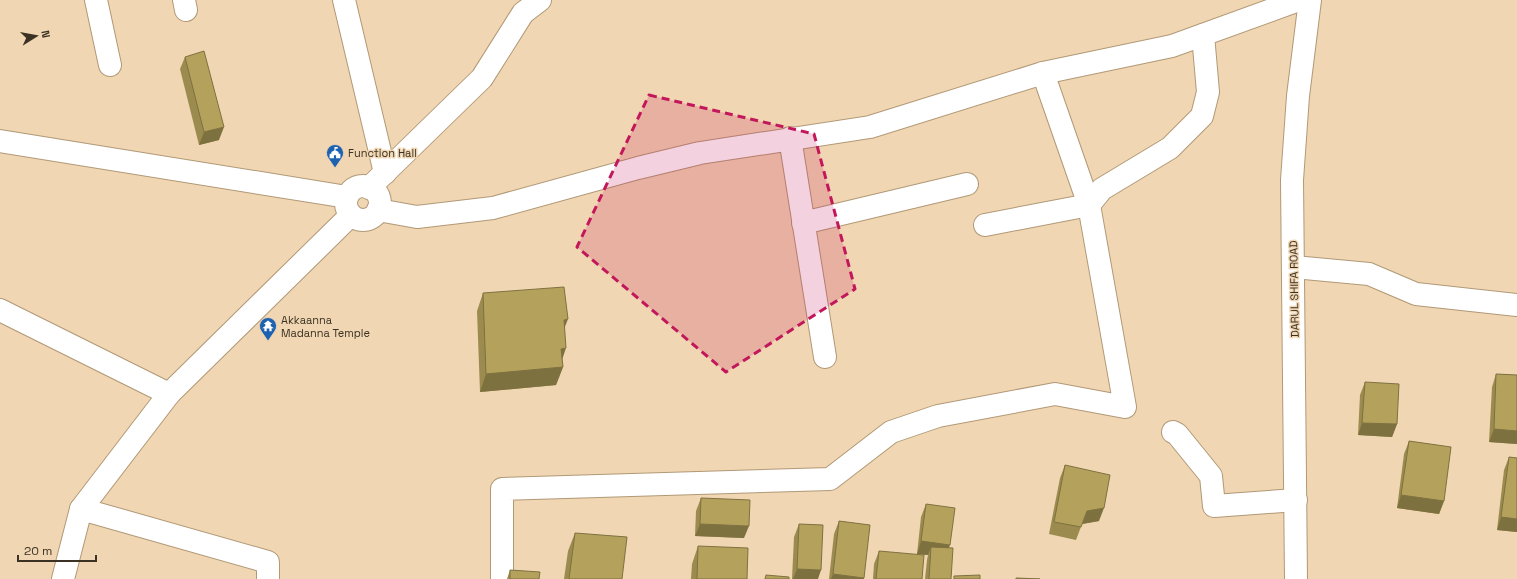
<svg xmlns="http://www.w3.org/2000/svg" width="1517" height="579" font-family="'Space Grotesk',sans-serif">
  <rect width="100%" height="100%" fill="#f0d6b2"/>
  <g fill="none" stroke-linecap="round" stroke-linejoin="round">
    <defs>
      <g id="street">
        <polyline points="96,0 110,65"/>
        <polyline points="184,0 186,10"/>
        <polyline points="344,0 385,173"/>
        <polyline points="790,138 825,357"/>
        <polyline points="369,188 482,78 523,13 540,0"/>
        <polyline points="803,223 967,184"/>
        <polyline points="985,225 1089,205 1102,189 1170,148 1202,116 1208,92 1203,35"/>
        <polyline points="1294,267 1369,274 1416,294 1517,305"/>
        <polyline points="0,310 169,394"/>
        <polyline points="1173,432 1177,434 1211,476 1214,506 1296,500"/>
        <polyline points="81,509 268,562 268,579"/>
        <polyline points="63,579 81,509 169,394 351,215"/>
        <polyline points="502,579 502,489 830,479 891,432 938,416 1055,394 1125,407 1089,205 1043,73"/>
      </g>
      <g id="secondary">
        <polyline points="0,141 347,197"/>
        <circle cx="363" cy="203" r="17"/>
        <polyline points="378,210 417,217 493,208 638,168 700,153 870,127 1043,73 1172,46 1299,0"/>
      </g>
      <polyline id="highway" points="1296,579 1292,180 1298,96 1310,0"/>
    </defs>
    <use href="#street" stroke="#b19977" stroke-width="24"/>
    <use href="#secondary" stroke="#b19977" stroke-width="24"/>
    <use href="#highway" stroke="#b19977" stroke-width="24"/>
    <use href="#street" stroke="#fff" stroke-width="22"/>
    <use href="#secondary" stroke="#fff" stroke-width="22"/>
    <use href="#highway" stroke="#fff" stroke-width="22"/>
  </g>
  <g fill="#9b8b4f">
    <polygon points="185,57 219,140 199,145 180,69"/>
    <polygon points="483,293 564,329 562,359 563,367 556,385 480,392 477,311"/>
    <polygon points="1496,374 1517,375 1517,444 1489,442 1492,387"/>
    <polygon points="1365,382 1397,424 1392,437 1358,435 1360,395"/>
    <polygon points="1409,441 1444,501 1439,514 1397,508 1404,454"/>
    <polygon points="1509,457 1517,458 1517,532 1497,530 1504,470"/>
    <polygon points="1065,465 1099,521 1082,524 1076,540 1049,534 1060,478"/>
    <polygon points="701,498 744,538 695,536 696,511"/>
    <polygon points="926,504 949,548 951,579 925,579 927,560 928,555 917,554 921,517"/>
    <polygon points="839,521 864,579 829,579 834,534"/>
    <polygon points="799,524 818,579 792,579 794,537"/>
    <polygon points="575,533 622,579 564,579 568,551"/>
    <polygon points="698,546 747,579 691,579 692,564"/>
    <polygon points="879,551 922,579 873,579 874,564"/>
    <polygon points="510,570 539,579 507,579"/>
  </g>
  <g fill="#7e7140">
    <polygon points="224,127 219,140 199,145 204,132"/>
    <polygon points="568,319 561,337 564,320"/>
    <polygon points="566,348 560,366 561,349"/>
    <polygon points="563,367 556,385 480,392 486,374"/>
    <polygon points="1362,423 1397,424 1392,437 1358,435"/>
    <polygon points="1494,429 1517,431 1517,444 1489,442"/>
    <polygon points="1401,495 1444,501 1439,514 1397,508"/>
    <polygon points="1104,508 1099,521 1082,524 1087,511"/>
    <polygon points="1501,517 1517,519 1517,532 1497,530"/>
    <polygon points="700,524 749,526 744,538 695,536"/>
    <polygon points="921,541 950,545 945,558 931,547 928,555 917,554"/>
    <polygon points="797,569 821,570 818,579 793,579"/>
    <polygon points="833,574 864,578 864,579 831,579"/>
  </g>
  <g fill="#b4a25c" stroke="#7e7140">
    <polygon points="204,51 224,127 204,132 185,57"/>
    <polygon points="564,287 568,319 564,320 566,348 561,349 563,367 486,374 483,293"/>
    <polygon points="1496,374 1517,375 1517,431 1494,429"/>
    <polygon points="1365,382 1399,384 1397,424 1362,423"/>
    <polygon points="1409,441 1451,447 1444,501 1401,495"/>
    <polygon points="1509,457 1517,458 1517,519 1501,517"/>
    <polygon points="1065,465 1110,475 1104,508 1087,511 1081,527 1054,522"/>
    <polygon points="701,498 750,500 749,526 700,524"/>
    <polygon points="926,504 955,508 950,545 921,541"/>
    <polygon points="839,521 870,525 864,578 833,574"/>
    <polygon points="799,524 823,525 821,570 797,569"/>
    <polygon points="575,533 627,537 622,579 569,579"/>
    <polygon points="698,546 748,548 747,579 697,579"/>
    <polygon points="931,547 953,548 951,579 929,579"/>
    <polygon points="879,551 924,555 922,579 876,579"/>
    <polygon points="510,570 540,572 539,579 510,579"/>
    <polygon points="766,575 789,577 789,579 765,579"/>
    <polygon points="980,575 980,579 954,579 954,576"/>
    <polygon points="1016,578 1040,579 1016,579"/>
  </g>
  <path fill="#c2185b" fill-opacity="0.2" stroke="#c2185b" stroke-width="3" stroke-dasharray="8 5" stroke-linejoin="round" d="M 649,95 L 814,134 L 855,289 L 726,372 L 577,247 Z"/>
  <defs>
    <symbol id="civic-pin" viewBox="-11 -11 22 30"><path d="M0 17L-7.5 6A9.5 9.5 0 1 1 7.5 6Z" fill="#1d61b1" stroke="#f0d6b2"/><path d="M-.6-6.5H3V-4.5H.6V-3L4-1V1h2V6H-6V1h2V-1L-.6-3ZM-1.2 2.5V6h2.4V2.5Z" fill="#fff"/></symbol>
    <symbol id="temple-pin" viewBox="-11 -11 22 30"><path d="M0 17L-7.5 6A9.5 9.5 0 1 1 7.5 6Z" fill="#1d61b1" stroke="#f0d6b2"/><path d="M0-6L5-2H3V0L6.5 2.5H4V6H1.5V3h-3V6H-4V2.5H-6.5L-3 0V-2H-5Z" fill="#fff"/></symbol>
  </defs>
  <g fill-rule="evenodd">
    <use href="#civic-pin" x="325" y="143" width="20" height="27"/>
    <use href="#temple-pin" x="258" y="316" width="20" height="27"/>
  </g>
  <g text-anchor="middle" stroke-width="3" stroke-linejoin="round" paint-order="stroke">
    <g font-size="11" fill="#3c3224" stroke="#f0d6b2" text-anchor="start">
      <text x="348" y="157">Function Hall</text>
      <text x="281" y="324">Akkaanna<tspan x="281" dy="13">Madanna Temple</tspan></text>
    </g>
    <g font-size="11" fill="#3c3224" stroke="#f0d6b2">
      <text transform="translate(1294 289) rotate(-91)" y="4">DARUL SHIFA ROAD</text>
    </g>
  </g>
  <g transform="translate(36 36) rotate(79)" stroke="#f0d6b2" stroke-width="3" paint-order="stroke">
  <path d="M0-3L7 15L0 10L-7 15Z" fill="#3c3224"/>
  <text y="-6" font-size="11" font-weight="bold" text-anchor="middle" fill="#3c3224">N</text>
  </g>
  <path d="M18 555v6h78v-6" fill="none" stroke="#3c3224" stroke-width="2"/>
  <text x="24" y="555" font-size="12" fill="#3c3224" stroke="#f0d6b2" stroke-width="3" paint-order="stroke">20 m</text>
</svg>
